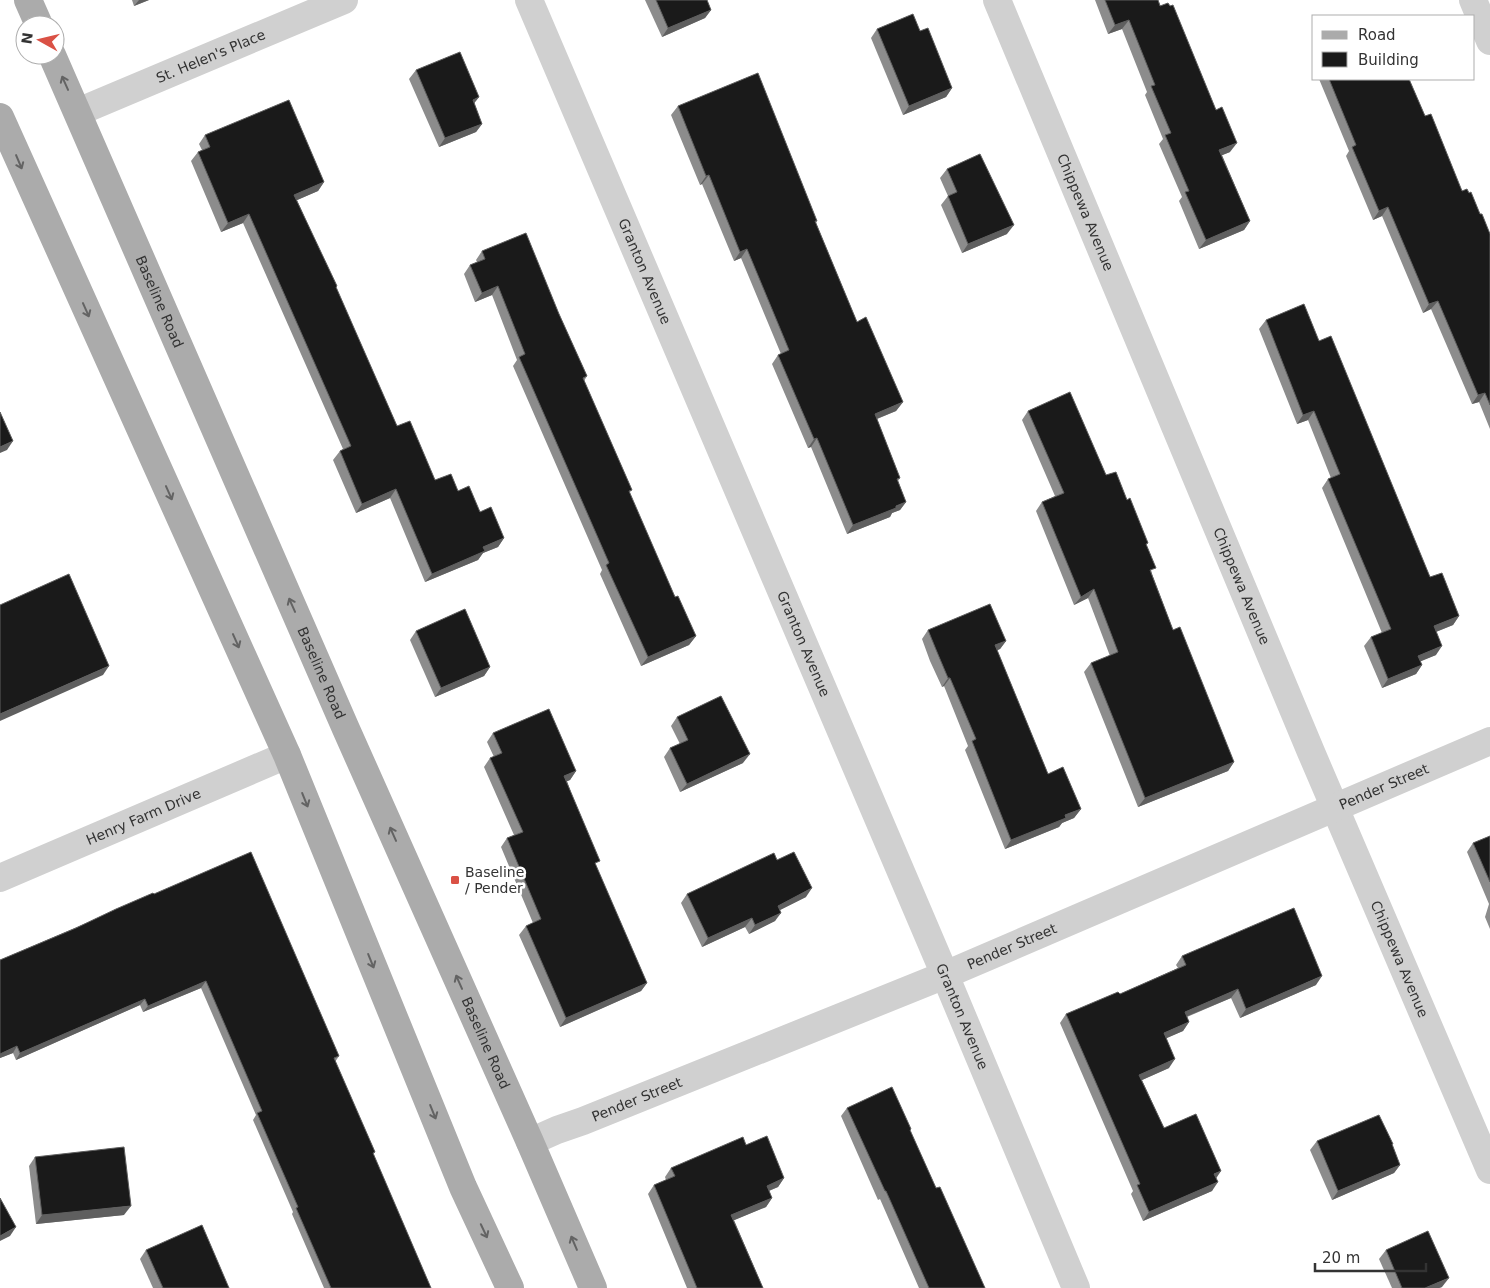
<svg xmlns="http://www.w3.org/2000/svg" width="1490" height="1288" font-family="'DejaVu Sans',sans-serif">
  <rect width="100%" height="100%" fill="#fff"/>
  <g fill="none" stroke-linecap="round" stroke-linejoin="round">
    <g stroke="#d0d0d0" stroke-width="28">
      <path id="s1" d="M 529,0 L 945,975 L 1076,1288"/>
      <path id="s2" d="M 997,0 L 1311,752 L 1490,1170"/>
      <polyline points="1473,0 1490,41"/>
      <path id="s3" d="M 78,112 L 344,0"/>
      <path id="s4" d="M 0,878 L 287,755"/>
      <path id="s5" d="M 530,1142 L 557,1130 L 583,1121 L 945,975 L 1490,741"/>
    </g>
    <g stroke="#ababab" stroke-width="28">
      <polyline points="28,0 39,25"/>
      <path id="s6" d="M 52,55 L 346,729 L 530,1142 L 593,1288"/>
      <polyline points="0,117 287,755 463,1187 510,1288"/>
    </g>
  </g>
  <g fill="#8c8c8c">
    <polygon points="132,0 149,0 134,6"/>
    <polygon points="645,0 707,0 711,10 705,18 662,37"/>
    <polygon points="1095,0 1158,0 1230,152 1222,155 1250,221 1244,230 1199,249 1179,201 1182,197 1159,144 1163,139 1145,95 1147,92 1122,29 1108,34"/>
    <polygon points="877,29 920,31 952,88 946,97 903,115 871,38"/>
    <polygon points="416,70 479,97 474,103 482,124 476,132 439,147 409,79"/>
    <polygon points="1319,79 1409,79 1425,116 1462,191 1469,193 1490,234 1490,429 1479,402 1472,404 1431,309 1423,313 1382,216 1373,220 1346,156 1349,151"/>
    <polygon points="678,106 817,221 816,223 857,322 903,402 896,411 877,419 900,478 898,481 906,502 900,510 892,513 890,517 847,534 811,447 808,448 772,364 778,355 781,354 741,258 734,261 702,184 700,185 671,115"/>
    <polygon points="205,135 324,182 318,191 297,200 397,426 435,480 458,491 480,512 504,538 498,547 483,553 478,560 425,582 390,498 356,513 333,460 340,451 343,449 243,223 221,232 191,161 198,152 202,150 199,144"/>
    <polygon points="947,169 1007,234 962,253 941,205 948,196 940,178"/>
    <polygon points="482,251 559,314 587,376 584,381 632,490 629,493 675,597 696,636 689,645 641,666 600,574 602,570 513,366 517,360 492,295 475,302 464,274 470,265 477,262 476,260"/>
    <polygon points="1266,320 1319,341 1430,577 1459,616 1453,625 1436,632 1436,655 1420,661 1422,665 1416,674 1382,688 1364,646 1371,637 1382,633 1322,488 1328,479 1331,478 1308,420 1297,424 1259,329"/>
    <polygon points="1028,411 1106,475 1127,500 1148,543 1146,545 1152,574 1173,630 1234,762 1228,771 1138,807 1084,672 1091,663 1110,656 1088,598 1074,605 1036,511 1042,502 1055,496 1022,420"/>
    <polygon points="928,630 1006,641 1000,649 997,650 1048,774 1081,809 1074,818 1062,823 1059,827 1005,849 965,750 968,746 944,686 942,687 930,661 922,639"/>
    <polygon points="416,631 490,667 484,676 435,697 410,640"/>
    <polygon points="677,717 743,763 680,792 664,757 670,748 680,744 671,726"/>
    <polygon points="493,733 576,771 570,780 567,781 596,866 647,983 641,991 560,1027 519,935 526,926 533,923 501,847 507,838 514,835 484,767 490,758 494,757 487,742"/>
    <polygon points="1490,836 1490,929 1485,917 1489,904 1467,852 1473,843"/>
    <polygon points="777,860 806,897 780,910 775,921 749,934 745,927 702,947 681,903 687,894"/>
    <polygon points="154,894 339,1056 335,1062 375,1152 373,1154 431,1288 324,1288 292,1214 293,1212 253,1120 256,1115 201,988 143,1012 140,1005 16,1060 13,1053 0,1058 0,960"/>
    <polygon points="1182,956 1316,985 1240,1018 1231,998 1187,1017 1189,1022 1183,1031 1166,1038 1169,1068 1142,1080 1164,1128 1216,1178 1212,1191 1143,1221 1131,1194 1133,1191 1060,1023 1066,1014 1120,994 1178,968 1176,965"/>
    <polygon points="847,1108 910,1131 936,1188 985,1288 919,1288 880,1199 878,1200 841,1116"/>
    <polygon points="1317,1141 1392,1145 1400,1165 1394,1173 1332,1200 1310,1150"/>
    <polygon points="746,1145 784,1178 778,1187 769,1191 772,1198 766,1207 734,1220 763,1288 687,1288 648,1194 654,1185 666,1180 665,1177 671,1168"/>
    <polygon points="35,1157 124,1215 36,1224 29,1166"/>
    <polygon points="146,1250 229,1288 153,1288 140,1259"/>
    <polygon points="1386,1250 1442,1287 1439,1288 1392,1288 1379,1259"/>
  </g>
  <g fill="#5f5f5f">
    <polygon points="139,0 149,0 134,6"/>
    <polygon points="711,10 705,18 662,37 668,28"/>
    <polygon points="1129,20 1122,29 1108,34 1115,25"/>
    <polygon points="952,88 946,97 903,115 909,106"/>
    <polygon points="479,97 472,106 473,100"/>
    <polygon points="482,124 476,132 439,147 445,138"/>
    <polygon points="1237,143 1230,152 1213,159 1219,150"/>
    <polygon points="709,175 702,184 700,185 706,176"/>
    <polygon points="324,182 318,191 288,204 294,195"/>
    <polygon points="1388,207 1382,216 1373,220 1379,211"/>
    <polygon points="249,214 243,223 221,232 228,223"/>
    <polygon points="1250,221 1244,230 1199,249 1206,240"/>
    <polygon points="1014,225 1007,234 962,253 968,244"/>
    <polygon points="747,249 741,258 734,261 740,252"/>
    <polygon points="498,286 492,295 475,302 482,293"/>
    <polygon points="1438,301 1431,309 1423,313 1429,304"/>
    <polygon points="1485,393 1479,402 1472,404 1478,395"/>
    <polygon points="903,402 896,411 869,422 875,414"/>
    <polygon points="1314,411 1308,420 1297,424 1303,415"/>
    <polygon points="817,438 811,447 808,448 814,439"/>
    <polygon points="13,441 7,450 0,453 0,447"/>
    <polygon points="396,489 390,498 356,513 362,504"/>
    <polygon points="906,502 900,510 892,513 890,517 847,534 853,525"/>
    <polygon points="504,538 498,547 483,553 478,560 425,582 432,574 483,547"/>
    <polygon points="1094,589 1088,598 1074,605 1081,597"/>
    <polygon points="1459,616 1453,625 1428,635 1434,626"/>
    <polygon points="696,636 689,645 641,666 648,657"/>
    <polygon points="1006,641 1000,649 989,654 995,645"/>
    <polygon points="1442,646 1436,655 1412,665 1418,656"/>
    <polygon points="1422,665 1416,674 1382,688 1388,679"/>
    <polygon points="109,666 103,675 0,721 0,714"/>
    <polygon points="490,667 484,676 435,697 441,688"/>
    <polygon points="948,678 950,678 944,686 942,687"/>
    <polygon points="750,754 743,763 680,792 687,784"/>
    <polygon points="1234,762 1228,771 1138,807 1145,798"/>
    <polygon points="576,771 570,780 558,785 564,776"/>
    <polygon points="1081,809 1074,818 1062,823 1059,827 1005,849 1011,840 1065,815"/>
    <polygon points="812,888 806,897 772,914 778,906"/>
    <polygon points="781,913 775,921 749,934 755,925"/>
    <polygon points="752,918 745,927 702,947 708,938"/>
    <polygon points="1322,976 1316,985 1240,1018 1246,1009"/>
    <polygon points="206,981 201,988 143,1012 148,1006"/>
    <polygon points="647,983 641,991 560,1027 566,1018"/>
    <polygon points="1238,989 1231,998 1178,1020 1185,1012"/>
    <polygon points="145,999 140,1005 16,1060 20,1053"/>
    <polygon points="1189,1022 1183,1031 1158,1042 1164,1033"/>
    <polygon points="17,1046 13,1053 0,1058 0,1054"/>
    <polygon points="1175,1059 1169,1068 1133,1084 1139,1075"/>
    <polygon points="1400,1165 1394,1173 1332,1200 1338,1191"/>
    <polygon points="1221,1171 1215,1180 1214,1174"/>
    <polygon points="784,1178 778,1187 761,1194 767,1186"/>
    <polygon points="1218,1182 1212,1191 1143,1221 1149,1212"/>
    <polygon points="772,1198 766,1207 725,1224 731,1215"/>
    <polygon points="131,1206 124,1215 36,1224 42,1215"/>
    <polygon points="16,1227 10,1236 0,1241 0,1236"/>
    <polygon points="1449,1278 1442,1287 1439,1288 1425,1288"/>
  </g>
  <g fill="#1a1a1a" stroke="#5f5f5f">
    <polygon points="656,0 707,0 711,10 668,28"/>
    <polygon points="1105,0 1158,0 1160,6 1168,3 1170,6 1173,5 1216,110 1222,107 1237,143 1219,150 1250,221 1206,240 1185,192 1189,191 1165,135 1171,133 1151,86 1155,85 1129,20 1115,25"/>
    <polygon points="913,14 920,31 928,28 952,88 909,106 877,29"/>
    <polygon points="460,52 479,97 473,100 482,124 445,138 416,70"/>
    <polygon points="758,73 817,221 815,221 857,322 866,317 903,402 875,414 900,478 897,479 906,502 896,506 896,508 853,525 817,438 814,439 778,355 789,350 747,249 740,252 709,175 706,176 678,106"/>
    <polygon points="1329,79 1409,79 1425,116 1431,114 1462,191 1467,189 1469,193 1471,192 1480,214 1482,214 1490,234 1490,405 1485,393 1478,395 1438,301 1429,304 1388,207 1379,211 1352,147 1356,145"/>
    <polygon points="289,100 324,182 294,195 337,286 336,287 397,426 410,421 435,480 451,474 458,491 469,486 480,512 491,507 504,538 483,547 485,551 432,574 396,489 362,504 340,451 351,446 249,214 228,223 198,152 210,147 205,135"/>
    <polygon points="980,154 1014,225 968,244 948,196 957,192 947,169"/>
    <polygon points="526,233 559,314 587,376 583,378 632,490 629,491 675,597 678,596 696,636 648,657 606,565 609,563 519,357 525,354 498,286 482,293 470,265 485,259 482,251"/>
    <polygon points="1304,304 1319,341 1331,336 1430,577 1442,573 1459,616 1434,626 1442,646 1418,656 1422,665 1388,679 1371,637 1391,629 1328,479 1340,474 1314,411 1303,415 1266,320"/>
    <polygon points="1070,392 1106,475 1116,472 1127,500 1130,498 1148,543 1146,544 1156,568 1150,570 1173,630 1180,627 1234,762 1145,798 1091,663 1118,652 1094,589 1081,597 1042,502 1064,493 1028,411"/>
    <polygon points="0,412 13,441 0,447"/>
    <polygon points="69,574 109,666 0,714 0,605"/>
    <polygon points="990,604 1006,641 995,645 1048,774 1063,767 1081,809 1065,815 1066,818 1011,840 972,741 976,739 950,678 948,678 937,652 928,630"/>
    <polygon points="465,609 490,667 441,688 416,631"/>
    <polygon points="721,696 750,754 687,784 670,748 688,740 677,717"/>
    <polygon points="549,709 576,771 564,776 600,861 595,863 647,983 566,1018 526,926 541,919 507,838 523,832 490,758 502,753 493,733"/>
    <polygon points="1490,836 1490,882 1473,843"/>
    <polygon points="251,852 339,1056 334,1058 375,1152 373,1153 431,1288 331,1288 296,1208 298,1207 257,1113 262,1111 206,981 148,1006 145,999 20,1053 17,1046 0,1054 0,960 76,928 116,909 153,893 154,894"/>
    <polygon points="794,852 812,888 778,906 781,913 755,925 752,918 708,938 687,894 774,853 777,860"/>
    <polygon points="1294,908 1322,976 1246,1009 1238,989 1185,1012 1189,1022 1164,1033 1175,1059 1139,1075 1164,1128 1196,1114 1221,1171 1214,1174 1218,1182 1149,1212 1137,1185 1140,1184 1066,1014 1118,992 1120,994 1186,965 1182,956"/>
    <polygon points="892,1087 911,1129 910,1130 936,1188 940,1187 985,1288 929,1288 886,1191 885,1191 847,1108"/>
    <polygon points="1379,1115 1393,1144 1392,1144 1400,1165 1338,1191 1317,1141"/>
    <polygon points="767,1136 784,1178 767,1186 772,1198 731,1215 763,1288 697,1288 654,1185 675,1176 671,1168 743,1137 746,1145"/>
    <polygon points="124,1147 131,1206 42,1215 35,1157"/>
    <polygon points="0,1198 16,1227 0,1236"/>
    <polygon points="202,1225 229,1288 163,1288 146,1250"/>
    <polygon points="1428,1231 1449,1278 1425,1288 1402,1288 1386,1250"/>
  </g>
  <defs><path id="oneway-shaft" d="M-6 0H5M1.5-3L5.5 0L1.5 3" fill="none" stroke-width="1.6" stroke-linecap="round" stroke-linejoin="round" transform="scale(1.25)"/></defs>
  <g stroke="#636363">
    <use href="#oneway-shaft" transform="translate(65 83) rotate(-114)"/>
    <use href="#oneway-shaft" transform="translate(19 162) rotate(67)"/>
    <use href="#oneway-shaft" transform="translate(86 310) rotate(66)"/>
    <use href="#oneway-shaft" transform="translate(169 493) rotate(66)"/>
    <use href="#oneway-shaft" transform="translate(292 605) rotate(-114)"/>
    <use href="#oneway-shaft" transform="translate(236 641) rotate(66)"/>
    <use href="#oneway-shaft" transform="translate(305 800) rotate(68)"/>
    <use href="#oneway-shaft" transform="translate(393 834) rotate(-114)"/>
    <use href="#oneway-shaft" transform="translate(371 961) rotate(68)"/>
    <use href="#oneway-shaft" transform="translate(459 982) rotate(-114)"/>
    <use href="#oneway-shaft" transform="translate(433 1112) rotate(68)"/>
    <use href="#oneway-shaft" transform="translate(484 1231) rotate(65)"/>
    <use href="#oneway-shaft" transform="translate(574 1243) rotate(-113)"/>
  </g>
  <rect fill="#da5145" stroke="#fff" stroke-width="2" x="450" y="875" width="10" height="10" rx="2.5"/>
  <g text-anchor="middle" stroke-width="5" stroke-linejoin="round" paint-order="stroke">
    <g font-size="14" fill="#333" stroke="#fff">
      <text dy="5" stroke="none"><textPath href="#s3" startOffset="144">St. Helen's Place</textPath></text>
      <text dy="5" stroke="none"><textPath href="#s2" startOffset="230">Chippewa Avenue</textPath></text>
      <text dy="5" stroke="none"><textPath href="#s1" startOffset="295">Granton Avenue</textPath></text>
      <text dy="5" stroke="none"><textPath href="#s6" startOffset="269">Baseline Road</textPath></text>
      <text dy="5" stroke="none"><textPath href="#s2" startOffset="635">Chippewa Avenue</textPath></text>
      <text dy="5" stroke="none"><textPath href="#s1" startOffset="700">Granton Avenue</textPath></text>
      <text dy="5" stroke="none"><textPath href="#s6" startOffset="674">Baseline Road</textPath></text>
      <text dy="5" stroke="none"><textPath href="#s5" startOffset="925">Pender Street</textPath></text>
      <text dy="5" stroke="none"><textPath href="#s4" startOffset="156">Henry Farm Drive</textPath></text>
      <text dy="5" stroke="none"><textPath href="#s5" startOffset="520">Pender Street</textPath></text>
      <text dy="5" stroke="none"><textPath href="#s2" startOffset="1040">Chippewa Avenue</textPath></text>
      <text dy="5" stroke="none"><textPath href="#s1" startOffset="1105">Granton Avenue</textPath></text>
      <text dy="5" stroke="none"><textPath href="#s6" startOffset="1079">Baseline Road</textPath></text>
      <text dy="5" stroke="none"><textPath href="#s5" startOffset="115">Pender Street</textPath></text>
    </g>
    <g font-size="14" fill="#333" stroke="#fff" text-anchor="start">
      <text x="465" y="877">Baseline<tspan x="465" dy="16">/ Pender</tspan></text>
    </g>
  </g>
  <rect x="1312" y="15" width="162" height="65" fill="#ffffff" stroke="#adadad"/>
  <rect x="1322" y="31" width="25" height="8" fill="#ababab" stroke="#adadad"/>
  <text x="1358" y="40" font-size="15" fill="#333333">Road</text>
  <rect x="1322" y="52" width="25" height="15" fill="#1a1a1a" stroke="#adadad"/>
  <text x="1358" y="65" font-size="15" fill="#333333">Building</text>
  <g transform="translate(40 40) rotate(278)"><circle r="24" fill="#ffffff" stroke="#adadad"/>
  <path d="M0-4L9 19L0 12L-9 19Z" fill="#da5145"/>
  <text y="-8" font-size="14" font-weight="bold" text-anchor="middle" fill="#333333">N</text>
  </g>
  <path d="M1315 1263v8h111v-8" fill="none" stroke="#333333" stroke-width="2.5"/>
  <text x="1322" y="1263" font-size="15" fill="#333333" stroke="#ffffff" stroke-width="4" paint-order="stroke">20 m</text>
</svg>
